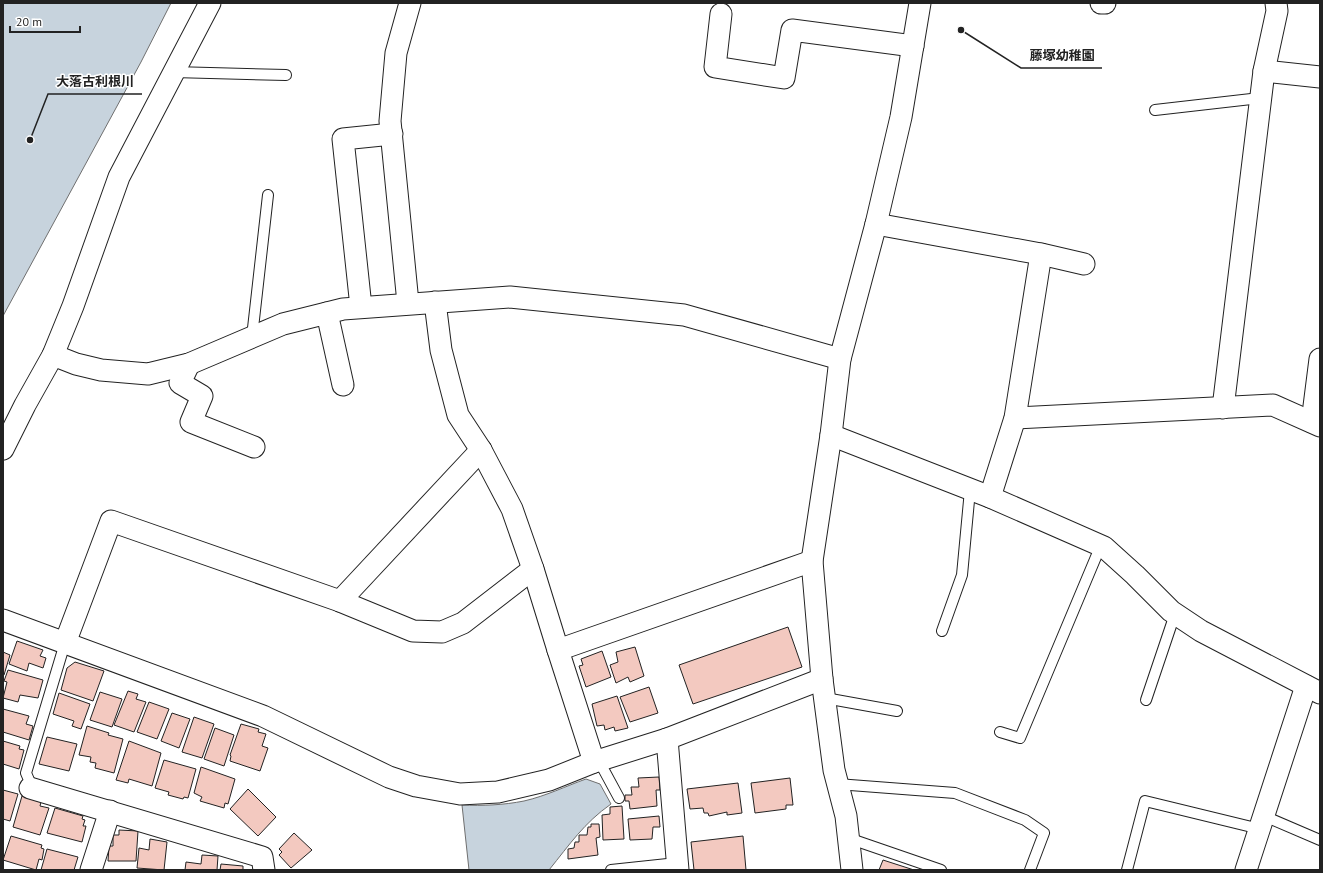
<svg xmlns="http://www.w3.org/2000/svg" width="1323" height="873" font-family="'PT Sans','Noto Sans JP',sans-serif">
  <rect width="100%" height="100%" fill="#fff"/>
  <g fill="#c7d3dd" stroke="#6f6f6f">
    <polygon points="3,3 171,3 141,62 3,316"/>
    <path d="M 586,779 L 600,784 L 611,804 C 584,823 570,844 549,870 L 469,870 L 462,805 C 482,806 504,805 524,801 C 546,796 566,786 586,779 Z"/>
  </g>
  <g fill="#f3c9c0" stroke="#222">
    <polygon points="788,627 802,667 693,704 679,665"/>
    <polygon points="17,641 43,650 40,656 46,658 43,668 29,663 27,671 9,664"/>
    <polygon points="635,647 644,676 630,682 628,677 616,683 610,665 618,662 616,652"/>
    <polygon points="602,651 611,677 586,687 579,666 583,665 581,659"/>
    <polygon points="3,652 10,655 4,675 3,674"/>
    <polygon points="75,662 104,671 93,701 61,690 67,668"/>
    <polygon points="8,670 43,680 38,698 20,695 18,702 3,698 7,682 4,681"/>
    <polygon points="649,687 658,713 630,722 620,697"/>
    <polygon points="128,691 138,694 136,699 146,702 134,732 114,725"/>
    <polygon points="100,692 122,699 112,727 90,720"/>
    <polygon points="59,693 90,704 81,729 72,726 74,721 53,714"/>
    <polygon points="617,696 628,728 615,731 614,727 605,730 604,725 597,726 592,704"/>
    <polygon points="149,702 169,709 157,739 137,732"/>
    <polygon points="3,709 29,716 26,724 33,726 29,740 3,732"/>
    <polygon points="172,713 190,719 179,748 161,741"/>
    <polygon points="194,717 214,724 202,758 182,752"/>
    <polygon points="241,724 259,729 258,732 266,734 262,746 268,748 260,771 230,761 231,756 230,755"/>
    <polygon points="87,726 109,733 108,735 123,739 114,773 95,768 96,763 90,762 91,757 79,755"/>
    <polygon points="215,728 234,735 224,766 204,759"/>
    <polygon points="47,737 77,744 69,771 39,764"/>
    <polygon points="3,741 20,746 19,749 24,750 19,769 3,764"/>
    <polygon points="129,741 161,753 152,786 129,779 128,783 116,780"/>
    <polygon points="164,760 196,769 188,798 184,797 183,799 168,795 169,792 155,788"/>
    <polygon points="201,767 235,779 228,804 225,803 224,808 200,801 202,797 194,793"/>
    <polygon points="659,777 660,790 656,790 657,806 630,809 629,801 625,801 625,795 632,795 631,787 639,787 638,778"/>
    <polygon points="790,778 793,805 786,805 786,809 755,813 751,783"/>
    <polygon points="738,783 742,813 727,815 727,812 709,816 708,813 704,813 703,808 690,809 687,789"/>
    <polygon points="248,789 276,817 258,836 230,809"/>
    <polygon points="3,790 18,794 10,821 3,819"/>
    <polygon points="22,796 41,802 40,806 49,808 40,835 13,827"/>
    <polygon points="622,806 624,839 603,840 602,815 610,814 610,807"/>
    <polygon points="55,808 83,816 82,819 85,820 83,826 86,826 82,842 47,833"/>
    <polygon points="659,816 660,827 653,827 652,839 630,840 628,819"/>
    <polygon points="591,824 599,824 600,837 596,838 598,855 568,859 568,849 574,848 575,842 579,842 579,835 587,835 588,827 591,827"/>
    <polygon points="119,830 138,831 136,861 108,861 109,846 113,846 113,835 119,835"/>
    <polygon points="294,833 312,850 291,868 279,855 282,852 279,849"/>
    <polygon points="11,836 42,845 41,848 44,849 42,860 39,859 36,870 3,860"/>
    <polygon points="743,836 746,870 694,870 691,842"/>
    <polygon points="150,839 167,842 164,870 137,868 139,848 149,850"/>
    <polygon points="47,849 78,857 74,870 41,870"/>
    <polygon points="202,855 218,856 217,870 185,870 186,862 201,864"/>
    <polygon points="883,860 914,870 879,870"/>
    <polygon points="221,864 243,866 243,870 220,870"/>
  </g>
  <g fill="none" stroke-linecap="round" stroke-linejoin="round">
    <defs>
      <g id="service">
        <polyline points="173,72 286,75"/>
        <polyline points="1155,110 1260,98"/>
        <polyline points="252,337 268,195"/>
        <polyline points="942,631 962,575 970,490"/>
        <polyline points="825,698 897,711"/>
        <polyline points="1146,700 1175,614"/>
        <polyline points="1000,732 1020,738 1101,545"/>
        <polyline points="599,761 619,798"/>
        <polyline points="837,784 955,793 1025,820 1044,833 1030,870"/>
        <polyline points="30,788 29,780 26,773 65,643"/>
        <polyline points="1264,816 1320,840"/>
        <polyline points="848,838 941,870"/>
        <polyline points="611,870 677,863"/>
        <polyline points="1127,870 1145,801 1260,829"/>
      </g>
      <g id="minor">
        <polyline points="1101,3 1105,3"/>
        <polyline points="721,14 715,67 784,78 792,30 913,46"/>
        <polyline points="1264,71 1320,77"/>
        <polyline points="876,224 1041,254 1084,264"/>
        <polyline points="435,302 441,350 458,415 481,450 512,509 533,569 558,650 594,762"/>
        <polyline points="408,303 390,121 396,53 410,3"/>
        <polyline points="361,307 343,139 392,134"/>
        <polyline points="327,313 343,385"/>
        <polyline points="53,355 76,364 101,370 148,374 189,364 283,324 343,309 510,297 684,315 840,359"/>
        <polyline points="189,364 180,383 202,396 191,422 254,447"/>
        <polyline points="1223,408 1264,71 1277,11 1276,3"/>
        <polyline points="1015,418 1273,405 1320,426"/>
        <polyline points="1312,422 1320,359"/>
        <polyline points="831,435 990,497 1104,547 1135,575 1171,611 1201,631 1320,693"/>
        <polyline points="3,449 25,405 53,355 73,306 119,177 210,3"/>
        <polyline points="990,497 1015,418 1041,254"/>
        <polyline points="340,601 481,450"/>
        <polyline points="3,620 263,716 389,777 416,786 460,794 498,792 549,780 594,762 667,739 822,679"/>
        <polyline points="65,643 111,521 340,601 413,631 442,632 463,623 533,569"/>
        <polyline points="558,650 812,561"/>
        <polyline points="667,739 678,870"/>
        <polyline points="30,788 262,857 264,870"/>
        <polyline points="91,870 110,811"/>
        <polyline points="852,870 846,816 834,770 822,679 812,561 831,435 840,359 876,224 901,117 920,3"/>
        <polyline points="1246,870 1306,686"/>
      </g>
    </defs>
    <use href="#service" stroke="#222" stroke-width="12"/>
    <use href="#minor" stroke="#222" stroke-width="23"/>
    <use href="#service" stroke="#fff" stroke-width="10"/>
    <use href="#minor" stroke="#fff" stroke-width="21"/>
  </g>
  <path fill="none" stroke="#222" stroke-width="1.5" d="M961 30L1021 68H1102M30 140L48 94H142"/>
  <g fill="#222" stroke="#fff" stroke-width="1.5">
    <circle cx="961" cy="30" r="4"/>
    <circle cx="30" cy="140" r="4"/>
  </g>
  <g font-size="13" text-anchor="middle" font-weight="bold" fill="#222" stroke="#fff" stroke-width="3" stroke-linejoin="round" paint-order="stroke">
    <text x="1062" y="60">藤塚幼稚園</text>
    <text x="95" y="86">大落古利根川</text>
  </g>
  <rect width="1323" height="873" fill="none" stroke="#222222" stroke-width="8"/>
  <path d="M10 26v6h70v-6" fill="none" stroke="#222222" stroke-width="2"/>
  <text x="16" y="26" font-size="12" fill="#222222" stroke="#ffffff" stroke-width="3" paint-order="stroke">20 m</text>
</svg>
